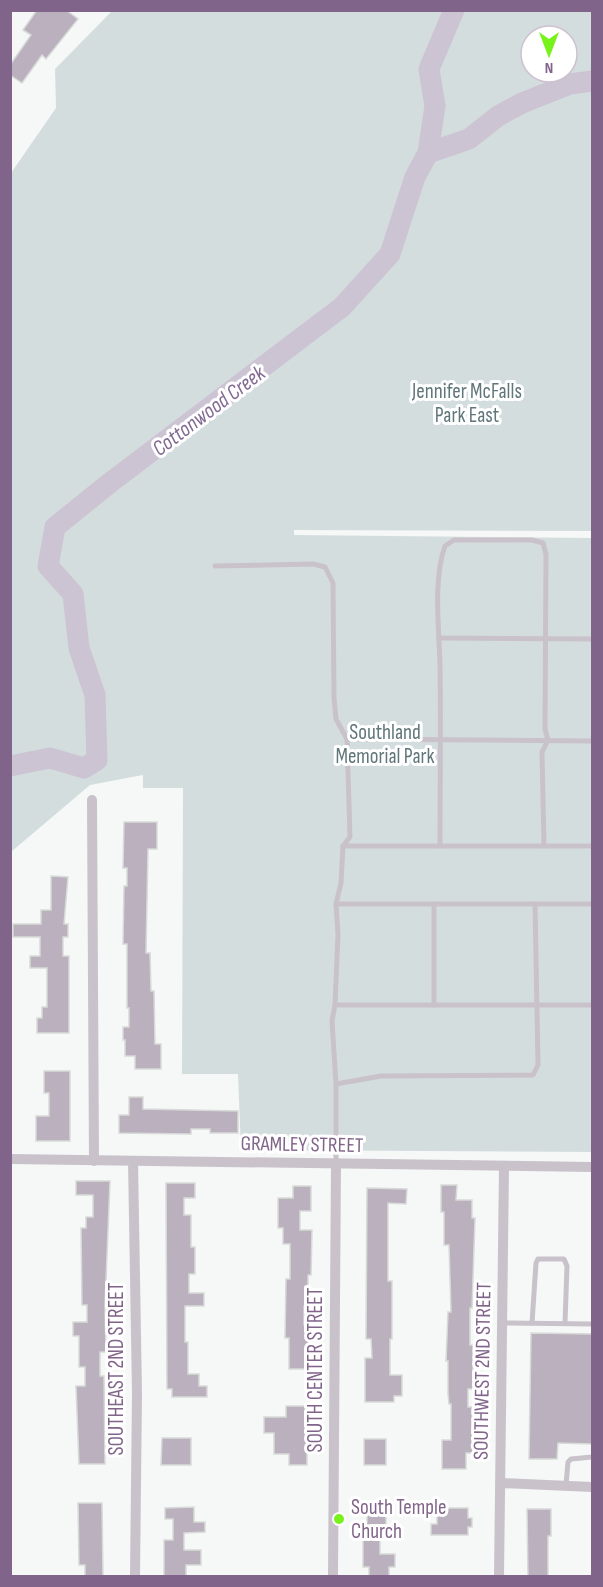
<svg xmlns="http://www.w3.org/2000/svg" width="603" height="1587" font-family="'Sofia Sans Condensed',sans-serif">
  <rect width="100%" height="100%" fill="#f5f8f6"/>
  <path fill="#d4ddde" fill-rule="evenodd" d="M 112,11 L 592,11 L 592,531 L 294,530 L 294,535 L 592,538 L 592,1152 L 241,1150 L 238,1074 L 182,1074 L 183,788 L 143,788 L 143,775 L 90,785 L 11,852 L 11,173 L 56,108 L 55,69 ZM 531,36 L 567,36 L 567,72 L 531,72 Z"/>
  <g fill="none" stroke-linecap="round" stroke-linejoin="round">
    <g stroke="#ccc4d2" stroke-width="21">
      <polyline points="428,153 435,106 429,69 454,10"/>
      <polyline points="10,766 50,758 84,768 97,760 95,695 79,648 73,594 48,566 55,527 111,482 342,307 390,254 415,177 428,153 469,139 498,116 522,103 570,84 592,81"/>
    </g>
  </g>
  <g fill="#bbb0be" stroke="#d7dad8" stroke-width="1.5">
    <polygon points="37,10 66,10 78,19 46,59 42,55 22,83 10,75 10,65 31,35 23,30"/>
    <polygon points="124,822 157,822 157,849 148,849 146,953 150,953 151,991 154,991 155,1044 161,1044 161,1069 135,1069 135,1056 125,1056 125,1040 123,1040 123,1027 129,1027 129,1008 127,1008 127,944 123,944 124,886 127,886 127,868 123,868"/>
    <polygon points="51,876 68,877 64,924 68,924 68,937 63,937 63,956 69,956 69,1033 37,1033 37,1018 42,1018 42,1007 47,1007 47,968 30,968 30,956 40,956 40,937 13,937 13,924 41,924 41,910 51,910"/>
    <polygon points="44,1071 70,1071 70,1141 36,1141 36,1116 49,1116 49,1093 44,1093"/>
    <polygon points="129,1097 143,1097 143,1109 238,1111 238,1133 210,1133 210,1129 191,1129 191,1134 119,1133 119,1115 129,1115"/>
    <polygon points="76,1181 110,1181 105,1305 106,1352 100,1352 100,1376 104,1376 105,1464 79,1464 76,1386 85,1386 85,1367 79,1367 79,1336 73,1336 73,1322 87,1322 87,1305 82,1305 81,1228 86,1228 86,1217 93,1217 93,1195 76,1195"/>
    <polygon points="166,1183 195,1183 195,1198 184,1198 184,1215 191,1215 191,1247 195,1247 195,1274 189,1274 189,1293 204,1293 204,1306 185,1306 185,1342 188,1342 188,1374 199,1374 199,1386 207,1386 207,1397 172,1397 172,1389 167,1389"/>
    <polygon points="441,1185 457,1185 456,1200 472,1200 472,1218 475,1218 472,1308 470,1308 470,1345 473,1345 473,1389 468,1389 468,1407 472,1407 473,1453 466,1453 466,1469 442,1469 442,1440 451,1440 451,1404 449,1404 448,1393 448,1361 446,1361 448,1312 451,1312 449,1245 444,1245 444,1212 441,1212"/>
    <polygon points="293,1186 311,1186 311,1211 300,1211 300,1230 312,1230 311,1275 308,1275 308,1306 304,1306 304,1325 309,1325 309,1369 289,1369 289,1338 285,1338 286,1279 290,1279 290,1244 283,1244 283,1228 278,1228 278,1198 293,1198"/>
    <polygon points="367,1188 407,1189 406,1204 388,1203 388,1281 392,1281 392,1339 390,1339 390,1375 402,1375 402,1396 394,1396 394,1402 365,1402 365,1358 372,1358 371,1339 366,1339"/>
    <polygon points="531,1333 592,1334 592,1444 558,1443 557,1459 529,1459"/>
    <polygon points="286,1406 307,1406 307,1465 289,1465 289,1454 274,1454 274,1433 264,1433 264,1417 286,1417"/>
    <polygon points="162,1438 191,1438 191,1465 161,1465"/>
    <rect x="364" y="1439" width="22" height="26"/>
    <polygon points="78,1503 102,1503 103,1576 85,1576 85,1565 79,1565"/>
    <polygon points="194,1507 194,1522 205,1522 205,1532 184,1533 184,1550 201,1550 201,1565 186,1565 186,1576 164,1576 164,1540 173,1540 173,1519 165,1519 165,1508"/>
    <polygon points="367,1507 386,1507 386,1534 380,1534 380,1554 395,1554 395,1567 389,1567 389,1576 369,1576 369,1567 363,1567 363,1522 367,1522"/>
    <polygon points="437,1508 468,1508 468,1518 472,1518 472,1527 468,1527 468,1535 431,1535 431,1524 437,1524"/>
    <polygon points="527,1509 551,1509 551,1536 548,1536 548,1576 528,1576"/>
  </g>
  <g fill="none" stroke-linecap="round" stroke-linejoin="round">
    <g stroke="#c9c2cb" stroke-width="5">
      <polyline points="215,566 313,564 325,567 333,583 334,698 336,719 347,739 350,837 343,846 341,883 336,904 338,934 335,1005 332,1021 336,1084 336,1163"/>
      <polyline points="439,638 592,639"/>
      <polyline points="347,739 592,741"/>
      <polyline points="343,846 592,846"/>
      <path d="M 440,846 C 440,785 441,725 440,664 C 439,628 433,579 445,546 L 454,540 L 532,540 L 543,543 L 546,554 L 545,729 L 548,740 L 542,752 L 544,846"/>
      <polyline points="336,904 592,904"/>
      <polyline points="335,1005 592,1005"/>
      <polyline points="434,1005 434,904"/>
      <polyline points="336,1084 381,1076 533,1075 538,1065 535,904"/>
      <polyline points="503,1323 592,1324"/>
      <polyline points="532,1323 536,1263 538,1259 564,1259 567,1266 565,1323"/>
      <polyline points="566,1485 568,1462 571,1459 592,1457"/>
    </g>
    <g stroke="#c9c2cb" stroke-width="10">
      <polyline points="92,800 94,1161"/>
      <polyline points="10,1159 592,1167"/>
      <polyline points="133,1161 137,1393 135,1576"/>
      <polyline points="500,1483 592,1487"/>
      <polyline points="333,1576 336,1163"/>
      <polyline points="499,1576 504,1166"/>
    </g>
  </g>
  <circle fill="#77f21b" stroke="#fff" stroke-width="2" cx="339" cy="1519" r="6"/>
  <g text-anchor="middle" stroke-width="6" stroke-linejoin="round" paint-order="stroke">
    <g font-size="21" fill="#60767a" stroke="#fff">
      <text x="467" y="398">Jennifer McFalls<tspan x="467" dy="24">Park East</tspan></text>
      <text x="385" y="739">Southland<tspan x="385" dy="24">Memorial Park</tspan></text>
    </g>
    <g font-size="21" fill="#816489" stroke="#fff">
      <text transform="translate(302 1144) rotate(1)" y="7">GRAMLEY STREET</text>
      <text transform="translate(116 1369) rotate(-90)" y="7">SOUTHEAST 2ND STREET</text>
      <text transform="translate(315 1370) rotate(-90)" y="7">SOUTH CENTER STREET</text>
      <text transform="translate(482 1371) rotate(-89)" y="7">SOUTHWEST 2ND STREET</text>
    </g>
    <g font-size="21" fill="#816489" stroke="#fff" text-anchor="start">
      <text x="351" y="1514">South Temple<tspan x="351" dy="24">Church</tspan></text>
    </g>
    <g font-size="22" font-style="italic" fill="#826a93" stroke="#fff">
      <text transform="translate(208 410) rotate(-37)" y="8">Cottonwood Creek</text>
    </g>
  </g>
  <rect width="603" height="1587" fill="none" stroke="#816489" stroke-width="24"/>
  <g transform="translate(549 54) rotate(180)"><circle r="28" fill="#ffffff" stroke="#cdc1d0" stroke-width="1.5"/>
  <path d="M0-4.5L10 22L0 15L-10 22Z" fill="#77f21b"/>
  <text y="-9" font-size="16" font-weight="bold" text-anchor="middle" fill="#816489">N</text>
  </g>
</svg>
